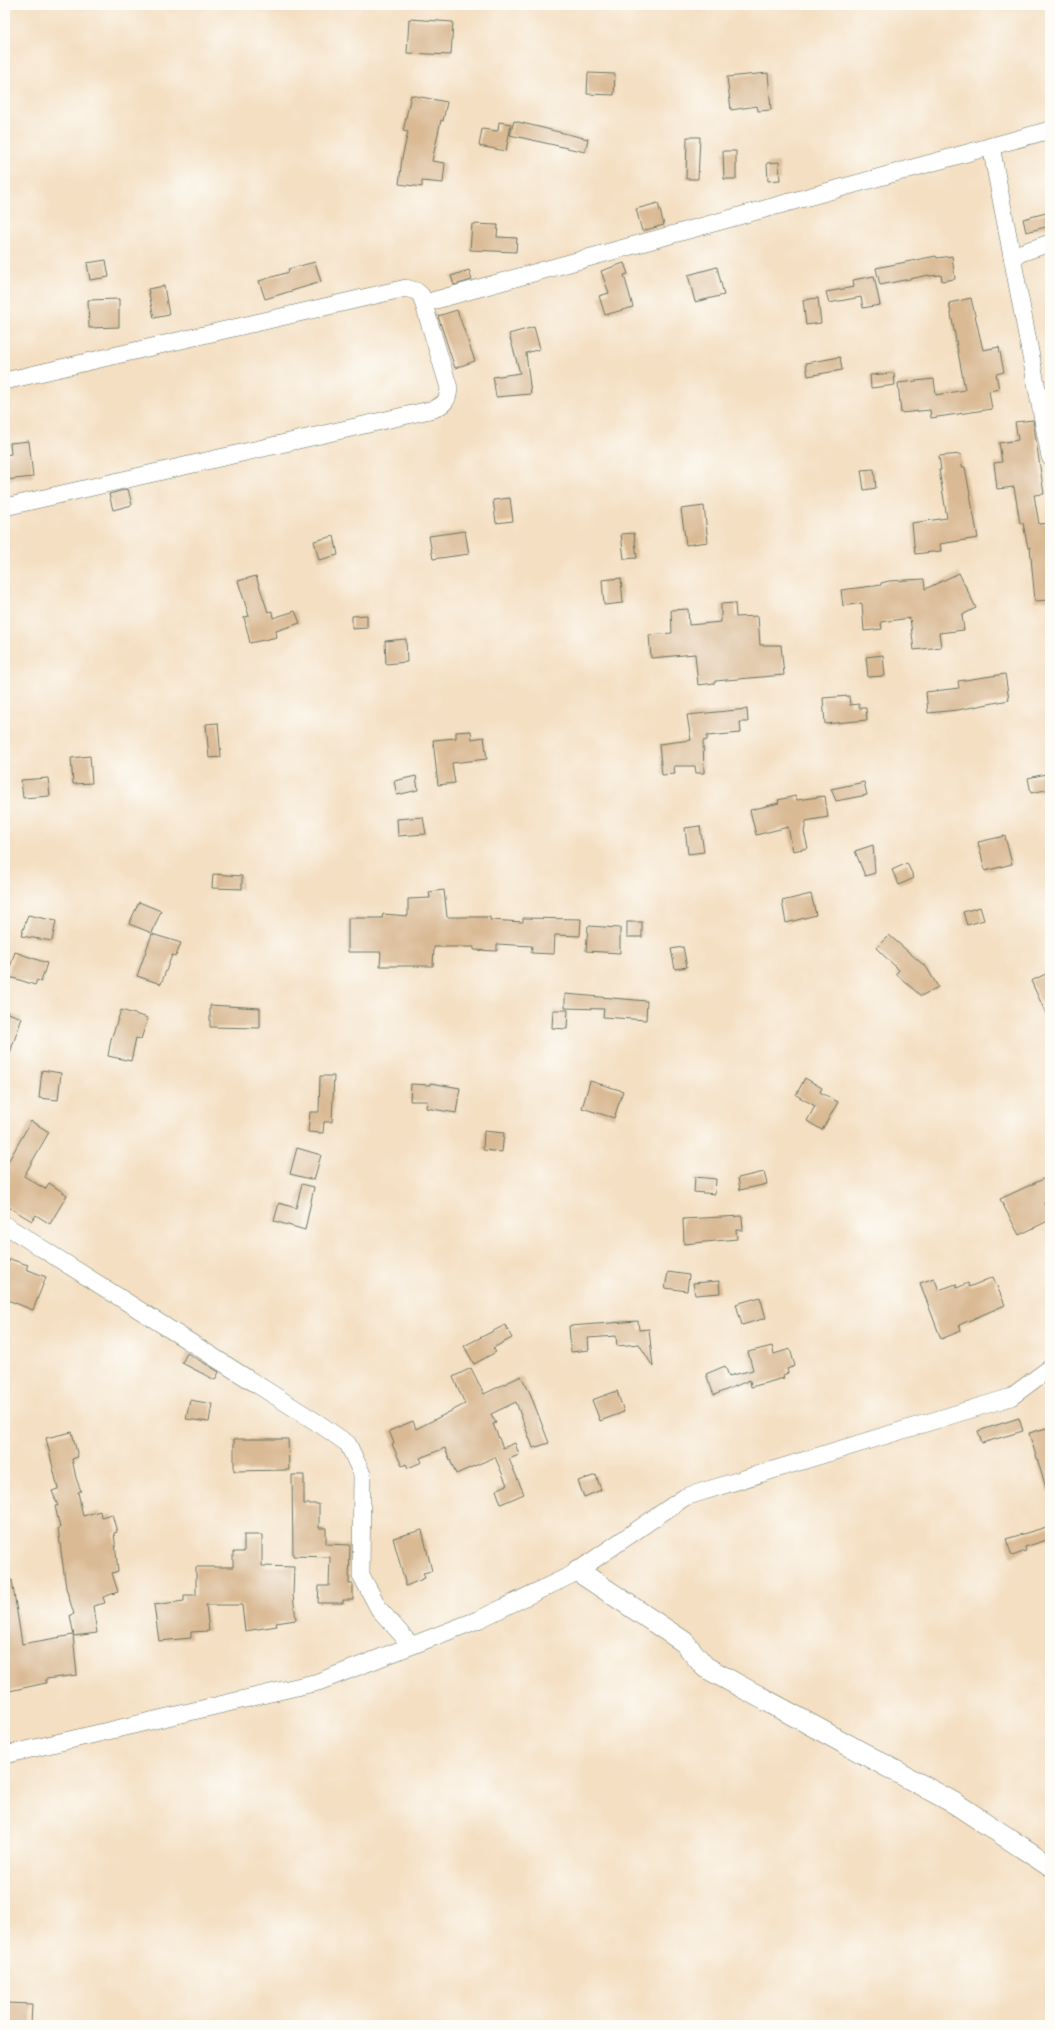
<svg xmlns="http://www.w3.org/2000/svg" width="1055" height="2030" font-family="Itim,sans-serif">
  <rect width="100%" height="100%" fill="#fdfcf7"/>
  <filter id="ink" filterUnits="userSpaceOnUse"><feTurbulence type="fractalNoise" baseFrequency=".025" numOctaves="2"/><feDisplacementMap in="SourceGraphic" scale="8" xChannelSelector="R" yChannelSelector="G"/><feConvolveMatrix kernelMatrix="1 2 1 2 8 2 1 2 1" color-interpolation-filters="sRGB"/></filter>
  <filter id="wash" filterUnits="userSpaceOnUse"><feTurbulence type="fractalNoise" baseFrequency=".012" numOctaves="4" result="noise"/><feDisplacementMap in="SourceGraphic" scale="16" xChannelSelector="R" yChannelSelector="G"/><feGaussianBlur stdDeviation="0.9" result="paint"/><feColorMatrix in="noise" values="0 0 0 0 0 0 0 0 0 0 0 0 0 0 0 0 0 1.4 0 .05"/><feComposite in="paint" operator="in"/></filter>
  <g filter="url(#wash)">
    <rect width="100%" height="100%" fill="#f4dfc2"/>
    <g id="blocks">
      <g fill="#daba94">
        <polygon points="409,19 453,22 451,55 407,53"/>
        <polygon points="588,73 615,74 614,95 587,94"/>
        <polygon points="768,73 771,110 758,111 757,106 731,110 727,77"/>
        <polygon points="411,95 447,102 443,121 441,120 432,161 445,163 443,183 422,181 422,187 399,184 402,158 408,132 403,131"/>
        <polygon points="514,121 588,139 585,152 510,135"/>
        <polygon points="499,122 511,124 506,151 479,146 482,129 498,131"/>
        <polygon points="687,137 700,137 698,179 686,179"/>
        <polygon points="723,151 736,151 736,179 724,179"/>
        <polygon points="779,162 780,180 768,181 767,163"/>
        <polygon points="658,203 664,225 642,231 636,209"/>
        <polygon points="1050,212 1050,226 1026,232 1023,219"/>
        <polygon points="472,224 498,225 497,237 517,238 516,252 470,250"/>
        <polygon points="936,256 937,258 952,256 955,279 942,281 941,275 929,276 929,275 880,285 876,268"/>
        <polygon points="106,260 109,277 90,280 87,263"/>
        <polygon points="315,262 321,282 265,299 259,281 289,272 288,269"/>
        <polygon points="624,263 628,274 624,275 633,307 605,315 599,296 609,293 601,271"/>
        <polygon points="717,267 724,295 695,302 688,275"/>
        <polygon points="469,270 472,280 454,285 451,276"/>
        <polygon points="874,276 880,305 863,308 861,297 829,303 826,292 854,287 853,280"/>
        <polygon points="164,286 169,315 154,318 148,289"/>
        <polygon points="818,298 821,323 806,325 803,300"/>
        <polygon points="971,298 983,350 999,347 1004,372 996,374 999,389 989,391 992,409 931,418 930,410 901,413 898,383 934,379 936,395 965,390 949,303"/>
        <polygon points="119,299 119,327 89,328 88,300"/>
        <polygon points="457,310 475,361 455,368 438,316"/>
        <polygon points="534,327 540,349 526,353 531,394 496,397 493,377 520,373 509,334"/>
        <polygon points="840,357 842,370 808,376 806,363"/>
        <polygon points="894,373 895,385 871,388 870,375"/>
        <polygon points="1033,420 1044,494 1034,495 1039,524 1050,523 1050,600 1035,601 1030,547 1028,548 1023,523 1020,523 1014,487 997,489 994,463 1002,462 999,443 1018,440 1015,422"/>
        <polygon points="29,441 33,477 5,480 5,455 11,454 10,443"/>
        <polygon points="961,454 962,467 965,467 978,538 940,544 941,551 915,554 912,523 947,518 939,470 941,470 939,456"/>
        <polygon points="874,469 876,488 864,490 861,470"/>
        <polygon points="128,489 132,505 113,510 109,494"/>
        <polygon points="510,498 513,521 496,523 493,500"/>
        <polygon points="704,506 708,542 686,545 681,509"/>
        <polygon points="465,531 469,554 433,559 429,536"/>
        <polygon points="634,533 637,558 624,559 621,534"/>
        <polygon points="334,536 338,555 319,560 314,541"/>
        <polygon points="959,573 976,608 962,615 964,630 939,633 941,647 914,650 910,618 881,622 882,629 864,631 862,603 843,606 841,590 881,585 881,583 889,581 924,579 925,589"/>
        <polygon points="256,576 268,612 272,611 273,618 295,611 300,623 276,631 277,637 250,643 244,617 249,616 238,581"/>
        <polygon points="621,578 623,603 604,605 602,580"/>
        <polygon points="735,603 736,617 758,616 760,645 781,645 784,675 715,681 715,683 698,685 695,654 651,658 649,635 672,633 671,610 688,609 689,625 721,622 721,604"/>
        <polygon points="367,615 367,628 352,629 352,616"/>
        <polygon points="406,639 407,662 386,664 385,641"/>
        <polygon points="883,655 885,676 868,677 866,657"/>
        <polygon points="1005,674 1009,700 958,710 928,713 926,692 959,688 958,681"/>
        <polygon points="849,696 850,705 859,704 859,708 866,708 867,720 825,724 823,698"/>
        <polygon points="747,709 748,722 740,722 741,733 707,736 707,740 703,741 704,773 696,773 695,766 674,766 675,774 662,775 659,744 691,740 687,715"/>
        <polygon points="218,723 221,757 209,758 206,724"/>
        <polygon points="471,731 472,739 484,737 487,759 452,763 455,783 438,785 433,740 456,738 456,732"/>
        <polygon points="90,756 92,783 73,784 71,758"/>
        <polygon points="1050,773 1050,789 1031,793 1028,778"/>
        <polygon points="416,776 418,790 397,795 394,781"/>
        <polygon points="48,778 50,796 23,798 21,780"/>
        <polygon points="864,782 867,795 836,801 831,789"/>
        <polygon points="795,796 797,800 825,796 828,817 806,821 804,832 808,848 793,851 788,827 756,835 750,810 779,803 778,800"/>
        <polygon points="423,817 426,834 398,836 397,819"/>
        <polygon points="700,826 704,852 688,854 685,828"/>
        <polygon points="1005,836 1012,864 985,871 978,842"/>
        <polygon points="873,845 875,873 865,876 855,851"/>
        <polygon points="907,863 914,878 899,885 892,870"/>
        <polygon points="213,874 242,876 242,889 212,888"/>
        <polygon points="444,890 447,917 490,917 490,920 523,922 523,918 581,919 580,936 555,935 554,954 531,953 532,946 497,944 497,951 474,950 474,947 434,947 433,966 380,966 381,952 348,952 348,918 382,918 383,914 408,916 408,899 430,898 429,892"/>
        <polygon points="811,894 816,915 786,923 782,901"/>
        <polygon points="139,902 161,911 152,933 129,924"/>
        <polygon points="980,907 984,920 967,925 963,912"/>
        <polygon points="28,915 56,921 52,941 21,936"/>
        <rect x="627" y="922" width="15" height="15"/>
        <polygon points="588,926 620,928 620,953 586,951"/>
        <polygon points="152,934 181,943 176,956 172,955 161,984 137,976"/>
        <polygon points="889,935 927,968 938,987 921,996 896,974 899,970 876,948"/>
        <polygon points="683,947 687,967 675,969 671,949"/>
        <polygon points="15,952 47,963 41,982 37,980 35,985 7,976"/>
        <polygon points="1050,972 1050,1022 1031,981"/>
        <polygon points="565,994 647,1001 646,1020 603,1017 604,1009 565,1008"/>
        <polygon points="210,1005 260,1008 260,1028 210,1027"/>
        <polygon points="121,1010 148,1018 141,1039 136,1038 131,1061 108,1056 111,1039"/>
        <polygon points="553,1010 568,1010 567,1029 552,1028"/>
        <polygon points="5,1012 22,1018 7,1061 5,1061"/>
        <polygon points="42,1070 61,1073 58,1100 39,1098"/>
        <polygon points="320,1076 334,1076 332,1122 324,1122 323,1133 308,1132 310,1112 319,1112"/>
        <polygon points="805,1078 822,1088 820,1092 838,1102 822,1130 807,1121 815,1106 796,1095"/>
        <polygon points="590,1081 623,1091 614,1118 582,1108"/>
        <polygon points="430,1083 460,1088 456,1113 426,1108 427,1101 410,1101 411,1084 430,1085"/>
        <polygon points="31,1121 49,1132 24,1176 45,1189 49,1183 67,1195 50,1224 36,1215 32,1221 5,1205 5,1167"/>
        <polygon points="484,1131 504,1133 502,1152 483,1150"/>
        <polygon points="297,1148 321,1155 314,1180 290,1174"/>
        <polygon points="764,1172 767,1184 740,1190 738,1178"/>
        <polygon points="1050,1176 1050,1200 1044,1203 1050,1220 1019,1235 1000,1199"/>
        <polygon points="695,1177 716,1179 715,1194 694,1192"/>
        <polygon points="302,1184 314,1187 305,1230 274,1221 279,1203 296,1208"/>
        <polygon points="742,1216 743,1230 736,1230 737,1239 684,1244 683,1219"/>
        <polygon points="10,1259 28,1265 26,1269 46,1277 33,1310 5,1299 5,1260 9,1262"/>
        <polygon points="668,1272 689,1275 687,1291 665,1288"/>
        <polygon points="993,1277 1005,1305 959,1325 961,1331 941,1339 920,1283 934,1278 939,1290 956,1284 957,1288 968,1283 969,1287"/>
        <polygon points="719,1281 720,1293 695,1295 693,1283"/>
        <polygon points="760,1297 766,1318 742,1325 736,1304"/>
        <polygon points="638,1321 639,1330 649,1329 653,1367 639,1344 617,1346 616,1336 588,1338 589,1350 571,1352 569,1326"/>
        <polygon points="505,1325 512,1338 493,1348 496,1352 474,1364 464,1346"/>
        <polygon points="772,1346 774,1354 790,1349 795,1366 787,1369 788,1373 783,1375 784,1378 751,1387 750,1380 714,1395 706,1374 725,1366 729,1376 753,1370 748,1352"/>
        <polygon points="187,1353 219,1372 215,1380 182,1363"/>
        <polygon points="471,1368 484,1394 521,1376 530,1393 549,1443 533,1448 516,1402 491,1414 496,1423 493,1424 503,1448 515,1443 519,1455 509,1459 524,1494 501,1504 496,1490 507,1485 495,1457 456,1474 445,1448 420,1458 422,1462 408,1468 406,1464 402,1466 392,1444 394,1443 389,1431 413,1421 416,1429 465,1404 453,1377"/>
        <polygon points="617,1391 624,1412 600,1421 592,1400"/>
        <polygon points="190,1400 212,1404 209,1422 186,1419"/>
        <polygon points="1019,1418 1023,1431 982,1443 978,1431"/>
        <polygon points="1050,1427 1050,1491 1047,1491 1029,1433"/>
        <polygon points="72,1432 78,1457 72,1459 76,1478 81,1491 78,1492 83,1516 100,1511 101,1517 112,1514 117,1532 114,1533 118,1571 112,1573 118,1592 103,1597 105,1603 93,1606 97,1633 74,1636 70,1615 74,1614 66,1588 58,1528 60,1528 55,1506 58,1506 52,1491 58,1489 46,1438"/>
        <polygon points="234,1439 288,1439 289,1470 234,1471"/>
        <polygon points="292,1475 304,1475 304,1504 319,1504 319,1528 326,1528 326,1544 350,1545 349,1584 353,1584 353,1600 343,1600 343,1603 318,1603 319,1586 329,1586 330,1557 293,1556"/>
        <polygon points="596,1475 601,1490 584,1497 578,1481"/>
        <polygon points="1050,1526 1050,1539 1025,1547 1026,1551 1012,1556 1006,1539"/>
        <polygon points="422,1530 432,1571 423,1573 425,1578 406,1586 393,1538"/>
        <polygon points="244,1535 262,1535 262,1566 294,1567 293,1595 296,1620 276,1623 277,1626 245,1631 242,1605 206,1605 209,1631 191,1632 191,1638 159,1641 154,1605 184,1601 184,1595 196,1595 196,1567 233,1567 233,1552 244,1552"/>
        <polygon points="12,1580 22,1644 73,1635 77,1675 46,1679 46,1683 5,1692 5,1581"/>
        <polygon points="5,2003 32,2004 31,2025 5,2025"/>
      </g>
    </g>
  </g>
  <g filter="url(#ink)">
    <use href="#blocks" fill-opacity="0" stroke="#6a7666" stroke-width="1"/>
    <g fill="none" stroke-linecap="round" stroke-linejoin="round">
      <defs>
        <g id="minor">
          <polyline points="991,146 1050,457"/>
          <polyline points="1012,256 1050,243"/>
          <polyline points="425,303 1050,130"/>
          <path d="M 5,381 L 406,288 L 416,291 L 421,295 L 449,388 C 448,400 445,404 434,409 L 5,507"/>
          <polyline points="5,1225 321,1425 348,1444 362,1474 361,1575 379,1609 411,1645"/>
          <polyline points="5,1755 318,1682 480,1619 573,1574 685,1497 1011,1397 1050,1368"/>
        </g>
        <polyline id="tertiary" points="578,1571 684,1642 705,1667 956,1804 1050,1866"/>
      </defs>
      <use href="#minor" stroke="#6a7666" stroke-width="18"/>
      <use href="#tertiary" stroke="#6a7666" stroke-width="22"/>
      <use href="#minor" stroke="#fff" stroke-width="17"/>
      <use href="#tertiary" stroke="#fff" stroke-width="21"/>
    </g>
  </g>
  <rect width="1055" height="2030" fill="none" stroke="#fdfcf7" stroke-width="20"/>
</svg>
